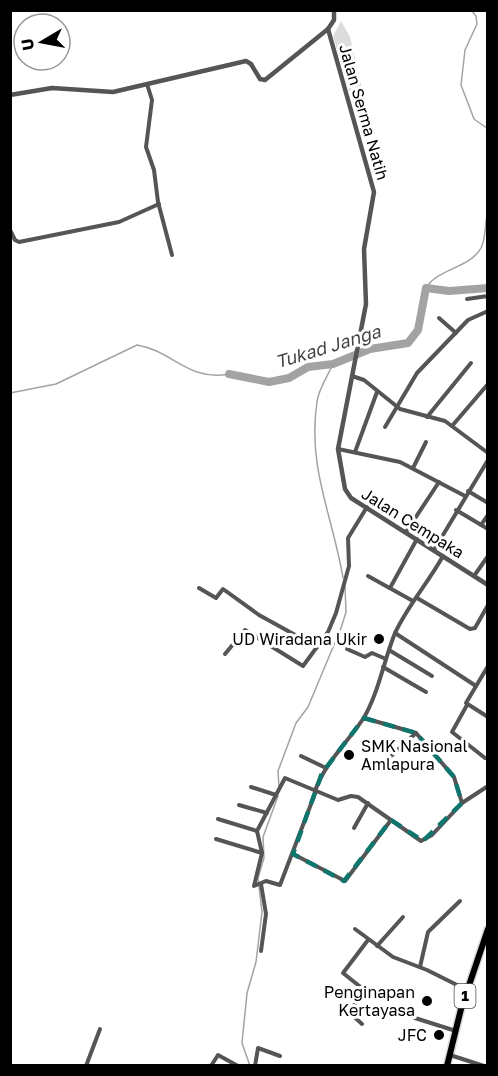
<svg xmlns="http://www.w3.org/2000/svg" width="498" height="1076" font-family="'Golos Text',sans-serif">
  <rect width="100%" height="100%" fill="#fff"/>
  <polygon fill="#dcdcdc" points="341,21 350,37 362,88 349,91 333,36"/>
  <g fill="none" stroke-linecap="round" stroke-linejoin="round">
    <g stroke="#a3a3a3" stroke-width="1.5">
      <polyline points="471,10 476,16 477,24 465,50 461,85 474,119 488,129"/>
      <path d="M 426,288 C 438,268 469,269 481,248 C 486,239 485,221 488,210"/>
      <path d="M 333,364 C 328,375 318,390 317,402 C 307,467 333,517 343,578"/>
      <path d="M 10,393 L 56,384 L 137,345 C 173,351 189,382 229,374"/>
      <polyline points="279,788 278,771 296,723 308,707 341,628 346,612 345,586"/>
      <polyline points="250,1066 242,1043 247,993 256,962 262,912 258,878 264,858 263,837 278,796"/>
    </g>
    <polyline stroke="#a3a3a3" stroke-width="8" points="229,374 269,382 289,378 308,367 333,364 370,349 408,343 418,330 426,288 449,291 488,288"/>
    <defs>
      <polyline id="trunk" points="447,1066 461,1009 488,929"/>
    </defs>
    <use href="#trunk" stroke="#dbdbdb" stroke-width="9"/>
    <g stroke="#555" stroke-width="4">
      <polyline points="147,84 152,100 146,147 154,170 158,202 172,255"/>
      <polyline points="10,230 15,240 19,242 119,222 159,204"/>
      <polyline points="467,299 488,296"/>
      <polyline points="439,318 456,333"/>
      <polyline points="352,376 364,380 400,409 445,421 488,453"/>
      <polyline points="427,417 471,363"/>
      <polyline points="452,426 488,384"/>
      <polyline points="385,427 417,373 468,320 488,311"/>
      <polyline points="338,449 400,462 465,496"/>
      <polyline points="355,452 377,392"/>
      <polyline points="413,468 426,442"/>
      <polyline points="468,491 488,503"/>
      <polyline points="456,510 488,529"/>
      <polyline points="481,525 488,515"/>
      <polyline points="406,532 439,482"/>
      <polyline points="434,550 488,460"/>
      <polyline points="368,576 413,601"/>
      <polyline points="474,576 488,556"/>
      <polyline points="199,588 216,598 223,589 259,615 317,647"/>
      <polyline points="390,588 417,539"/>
      <polyline points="417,598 470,629 475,628 488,605"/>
      <polyline points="395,633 476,686"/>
      <polyline points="347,649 365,657 372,653 386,659"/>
      <polyline points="389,650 432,676"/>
      <polyline points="225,654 245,630 303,666 328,632 336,613 349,566 348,538 367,507"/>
      <polyline points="488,666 466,703 488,717"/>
      <polyline points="383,667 426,692"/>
      <polyline points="467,705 452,732 485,758"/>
      <polyline points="364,718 416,733 454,777 462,803"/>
      <polyline points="301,756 326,768"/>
      <polyline points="379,767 416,733"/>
      <polyline points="251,787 276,795"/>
      <path d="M 315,791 C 325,763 347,743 363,719 C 378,695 384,660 395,633 C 408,605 428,583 443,556"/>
      <polyline points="239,805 267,813"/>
      <polyline points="218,819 257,831"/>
      <polyline points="354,828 368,803"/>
      <polyline points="216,839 262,853 257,831 285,778 338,800 351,796 358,797 421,841 432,835 462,803 488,786"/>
      <polyline points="262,853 254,886 266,881 280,885 316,791"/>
      <polyline points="293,854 345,881 391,820"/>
      <polyline points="261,884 266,914 261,951"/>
      <polyline points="355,929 393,957 427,970 467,990"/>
      <polyline points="377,946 403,917"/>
      <polyline points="420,967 428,932 460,901"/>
      <polyline points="415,1018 456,1031"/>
      <polyline points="362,1024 350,1013 363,989 343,973 368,940"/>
      <polyline points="450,1055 484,1066"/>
      <polyline points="86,1066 100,1029"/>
      <polyline points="211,1066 218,1055 238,1066"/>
      <polyline points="255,1066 258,1048 280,1056"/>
    </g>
    <g stroke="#555" stroke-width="4.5">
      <polyline points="334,10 334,20 328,29 374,192 364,249 366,304 338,449 345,489 351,498 488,585"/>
      <polyline points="10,95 52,88 113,92 246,61 251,64 260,79 265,80 328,29"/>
    </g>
    <use href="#trunk" stroke="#000" stroke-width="6"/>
  </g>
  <path fill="none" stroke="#0f766e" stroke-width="4.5" stroke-dasharray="12 8" stroke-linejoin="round" d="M 364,718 L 416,733 L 454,777 L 462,803 L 423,841 L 391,820 L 344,881 L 293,854 L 322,773 Z"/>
  <g fill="#000" stroke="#fff" stroke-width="2">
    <circle cx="379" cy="639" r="6"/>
    <circle cx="349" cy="755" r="6"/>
    <circle cx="427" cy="1001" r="6"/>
    <circle cx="439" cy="1035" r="6"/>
  </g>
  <g text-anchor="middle" stroke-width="6" stroke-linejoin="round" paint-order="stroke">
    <rect fill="#fff" stroke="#4c4c4c" stroke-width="1.5" x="454.5" y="984" width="21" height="24" rx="4.5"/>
    <g font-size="15" font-weight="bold" fill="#000">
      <text x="465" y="1001">1</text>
    </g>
    <g font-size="16" fill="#000" stroke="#fff">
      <text transform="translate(364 112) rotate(74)" y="6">Jalan Serma Natih</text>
      <text transform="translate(413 523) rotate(32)" y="6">Jalan Cempaka</text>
    </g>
    <g font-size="16" fill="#000" stroke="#fff" text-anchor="end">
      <text x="367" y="645">UD Wiradana Ukir</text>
      <text x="361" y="752" text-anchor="start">SMK Nasional<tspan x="361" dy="18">Amlapura</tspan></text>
      <text x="415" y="998">Penginapan<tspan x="415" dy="18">Kertayasa</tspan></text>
      <text x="427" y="1041">JFC</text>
    </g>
    <g font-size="18" font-style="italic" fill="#444" stroke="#fff">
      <text transform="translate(328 347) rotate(-17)" y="6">Tukad Janga</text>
    </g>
  </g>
  <rect width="498" height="1076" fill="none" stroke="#000000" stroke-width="24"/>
  <g transform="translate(42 42) rotate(260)"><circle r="28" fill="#ffffff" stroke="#999999" stroke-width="1.5"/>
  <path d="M0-4.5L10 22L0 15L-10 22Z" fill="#000000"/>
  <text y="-9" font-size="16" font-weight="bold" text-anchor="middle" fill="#000000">U</text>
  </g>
</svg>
